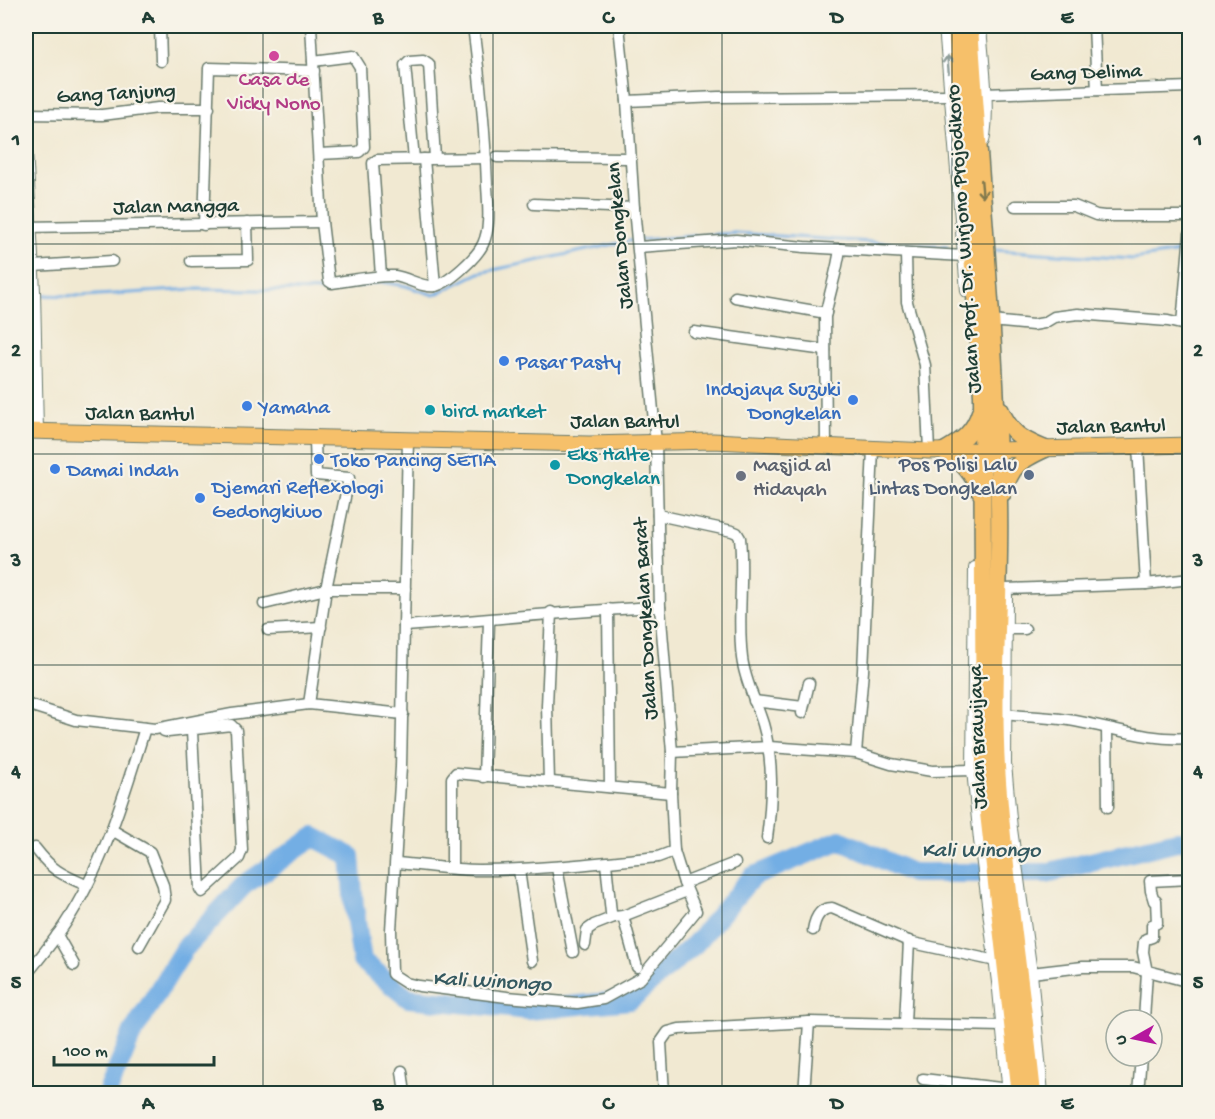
<svg xmlns="http://www.w3.org/2000/svg" width="1215" height="1119" font-family="'Gochi Hand',sans-serif">
  <rect width="100%" height="100%" fill="#f7f3e8"/>
  <filter id="ink" filterUnits="userSpaceOnUse"><feTurbulence type="fractalNoise" baseFrequency=".0167" numOctaves="2"/><feDisplacementMap in="SourceGraphic" scale="12" xChannelSelector="R" yChannelSelector="G"/><feConvolveMatrix kernelMatrix="1 2 1 2 8 2 1 2 1" color-interpolation-filters="sRGB"/></filter>
  <filter id="wash" filterUnits="userSpaceOnUse"><feTurbulence type="fractalNoise" baseFrequency=".008" numOctaves="4" result="noise"/><feDisplacementMap in="SourceGraphic" scale="24" xChannelSelector="R" yChannelSelector="G"/><feGaussianBlur stdDeviation="1.35" result="paint"/><feColorMatrix in="noise" values="0 0 0 0 0 0 0 0 0 0 0 0 0 0 0 0 0 1.4 0 .05"/><feComposite in="paint" operator="in"/></filter>
  <g filter="url(#wash)">
    <rect width="100%" height="100%" fill="#f1e9d2"/>
    <g fill="none" stroke-linecap="round" stroke-linejoin="round">
      <g stroke="#73aee4" stroke-width="3">
        <polyline points="640,240 734,233 947,247"/>
        <polyline points="994,250 1133,259 1186,251"/>
        <polyline points="37,295 82,296 194,289 331,291 381,282 406,286 434,295 479,273 634,240"/>
      </g>
      <polyline stroke="#73aee4" stroke-width="20" points="107,1094 133,1032 184,949 244,885 314,837 350,856 354,907 362,961 408,998 529,1010 630,1000 695,944 752,877 840,840 912,873 1046,873 1177,841 1190,841"/>
    </g>
  </g>
  <g filter="url(#ink)">
    <g fill="none" stroke-linecap="round" stroke-linejoin="round">
      <defs>
        <g id="minor">
          <polyline points="160,26 161,61"/>
          <path d="M 311,26 L 322,222 L 329,281 L 332,283 C 353,280 374,275 395,276 C 408,278 423,288 435,286 C 449,283 477,257 483,244 C 491,227 488,204 487,185 C 485,131 480,79 473,26"/>
          <polyline points="1094,26 1097,90"/>
          <polyline points="313,61 353,56 360,67 364,147 359,152 319,154"/>
          <polyline points="984,94 1190,87"/>
          <polyline points="627,101 718,97 950,95"/>
          <polyline points="26,114 102,115 158,108 209,108"/>
          <polyline points="497,157 630,158"/>
          <polyline points="414,159 405,65 409,61 423,60 429,64 435,158"/>
          <polyline points="424,159 435,286"/>
          <polyline points="534,204 634,208"/>
          <polyline points="1015,206 1074,206 1096,215 1104,216 1184,216 1188,217 1190,220"/>
          <polyline points="204,225 209,68 314,71"/>
          <polyline points="26,227 322,222"/>
          <polyline points="638,247 736,240 804,247 964,256"/>
          <polyline points="906,253 907,302 925,365 929,451"/>
          <polyline points="191,261 248,260 247,223"/>
          <polyline points="33,266 112,261"/>
          <polyline points="381,276 373,163 377,160 486,158"/>
          <polyline points="735,297 826,313"/>
          <polyline points="991,321 1033,325 1044,323 1054,317 1078,314 1168,321 1185,325 1190,330"/>
          <polyline points="1182,324 1190,233"/>
          <polyline points="694,332 825,350"/>
          <polyline points="408,439 401,767 391,930 392,974 406,983 419,986 507,997 577,1003 603,999 641,978 696,911 684,883 674,851"/>
          <polyline points="1138,446 1146,584"/>
          <path d="M 826,447 L 825,317 C 829,294 837,272 840,249"/>
          <path d="M 658,515 L 732,531 L 737,533 L 740,538 C 744,578 737,618 742,658 C 745,682 756,701 763,724 C 774,761 772,800 767,838"/>
          <polyline points="1006,589 1146,584 1190,579"/>
          <polyline points="264,604 326,589 405,589"/>
          <polyline points="608,609 610,787"/>
          <path d="M 404,626 C 489,620 574,610 660,607"/>
          <polyline points="1006,629 1025,629"/>
          <polyline points="268,630 321,627"/>
          <polyline points="754,701 803,707"/>
          <polyline points="26,704 76,720 155,729 232,714 309,704 403,714"/>
          <polyline points="309,704 326,589 349,478 316,475 315,439"/>
          <polyline points="802,713 809,683"/>
          <path d="M 1005,714 C 1028,717 1052,717 1075,721 C 1114,728 1150,741 1190,738"/>
          <polyline points="163,728 164,731 168,732 231,725 236,730 242,850 239,858 202,892 200,889 192,731"/>
          <polyline points="1107,729 1108,807"/>
          <polyline points="672,752 769,747 856,753 891,764 932,771 973,770"/>
          <polyline points="856,753 863,671 873,449"/>
          <polyline points="484,777 489,621"/>
          <polyline points="549,782 547,706 551,612"/>
          <polyline points="112,830 150,852 163,885 165,900 139,946"/>
          <path d="M 35,848 C 52,870 60,874 86,885"/>
          <path d="M 397,863 C 424,865 452,870 479,870 C 539,870 599,863 658,857 L 674,851 L 671,793 L 672,752 L 660,607 L 656,443 L 634,208 L 627,101 L 619,26"/>
          <polyline points="606,863 611,913 614,917 623,916 687,891"/>
          <polyline points="452,868 452,778 456,773 671,793"/>
          <polyline points="557,868 573,952"/>
          <polyline points="519,870 532,961"/>
          <polyline points="684,883 735,863"/>
          <polyline points="623,916 637,967"/>
          <path d="M 813,930 C 815,918 820,908 832,908 L 913,943 L 996,961"/>
          <polyline points="57,935 74,965"/>
          <polyline points="585,945 587,930 594,925 614,917"/>
          <polyline points="1031,973 1083,967 1133,967 1190,982"/>
          <path d="M 26,975 C 39,959 53,942 65,924 C 104,865 124,795 145,728"/>
          <polyline points="1144,1020 1147,972 1143,952 1144,942 1146,939 1152,937 1152,925 1157,923 1156,900 1154,901 1151,891 1150,881 1190,879"/>
          <polyline points="905,1023 909,941"/>
          <polyline points="402,1071 405,1094"/>
          <polyline points="923,1079 1009,1089"/>
          <polyline points="664,1094 661,1042 668,1032 679,1029 809,1022 1003,1026"/>
          <polyline points="804,1094 809,1022"/>
          <polyline points="1138,1094 1141,1056"/>
        </g>
        <g id="tertiary">
          <polyline points="945,26 967,291"/>
          <path d="M 980,26 C 982,58 990,111 983,141"/>
          <polyline points="26,149 34,291 37,432"/>
          <polyline points="975,568 973,770 980,840 999,990 1009,1094"/>
          <polyline points="1006,595 1005,764 1011,829 1031,973 1042,1094"/>
        </g>
        <g id="primary">
          <polyline points="26,431 589,444 713,441 929,451 983,450"/>
          <polyline points="998,450 1190,445"/>
        </g>
        <g id="trunk">
          <polyline points="956,26 982,396 984,778 1020,1094"/>
          <path d="M 970,26 C 980,185 997,344 999,503 C 1001,591 992,679 997,767 C 1004,876 1022,985 1033,1094"/>
          <path d="M 1000,409 C 1011,434 1021,439 1045,449"/>
          <path d="M 944,451 C 963,462 972,472 980,492"/>
          <path d="M 944,451 C 962,441 974,432 980,412"/>
          <path d="M 1003,493 C 1012,465 1019,461 1045,449"/>
        </g>
      </defs>
      <use href="#minor" stroke="#68796b" stroke-width="13"/>
      <use href="#tertiary" stroke="#68796b" stroke-width="14"/>
      <use href="#primary" stroke="#68796b" stroke-width="17"/>
      <use href="#trunk" stroke="#68796b" stroke-width="19"/>
      <use href="#minor" stroke="#fff" stroke-width="10"/>
      <use href="#tertiary" stroke="#fff" stroke-width="12"/>
      <use href="#primary" stroke="#f6c06b" stroke-width="15"/>
      <use href="#trunk" stroke="#f6c06b" stroke-width="16"/>
    </g>
    <defs><path id="oneway-shaft" d="M-6 0H5M1.5-3L5.5 0L1.5 3" fill="none" stroke-width="1.6" stroke-linecap="round" stroke-linejoin="round" transform="scale(1.5)"/></defs>
    <use stroke="#8f9e9a" href="#oneway-shaft" transform="translate(948 64) rotate(-95)"/>
    <use stroke="#80784d" href="#oneway-shaft" transform="translate(982 189) rotate(85)"/>
  </g>
  <path fill="none" stroke="#1f3d34" stroke-width="1.5" stroke-opacity="0.55" d="M 263,26 L 263,1094M 493,26 L 493,1094M 722,26 L 722,1094M 952,26 L 952,1094M 26,244 L 1190,244M 26,454 L 1190,454M 26,665 L 1190,665M 26,875 L 1190,875"/>
  <circle fill="#d1479c" stroke="#f7f3e8" stroke-width="2" cx="274" cy="56" r="6"/>
  <g fill="#3f7fe0" stroke="#f7f3e8" stroke-width="2">
    <circle cx="504" cy="361" r="6"/>
    <circle cx="853" cy="400" r="6"/>
    <circle cx="247" cy="406" r="6"/>
    <circle cx="319" cy="459" r="6"/>
    <circle cx="55" cy="469" r="6"/>
    <circle cx="200" cy="498" r="6"/>
  </g>
  <g fill="#0f9aa8" stroke="#f7f3e8" stroke-width="2">
    <circle cx="430" cy="410" r="6"/>
    <circle cx="555" cy="465" r="6"/>
  </g>
  <circle fill="#5c6f8a" stroke="#f7f3e8" stroke-width="2" cx="1029" cy="475" r="6"/>
  <circle fill="#6b7280" stroke="#f7f3e8" stroke-width="2" cx="741" cy="476" r="6"/>
  <g text-anchor="middle" stroke-width="4.5" stroke-linejoin="round" paint-order="stroke">
    <g font-size="21" fill="#1f3d34" stroke="#f7f3e8">
      <text transform="translate(1086 71) rotate(-2)" y="7">Gang Delima</text>
      <text transform="translate(116 92) rotate(-3)" y="7">Gang Tanjung</text>
      <text transform="translate(176 205) rotate(-1)" y="7">Jalan Mangga</text>
      <text transform="translate(618 236) rotate(-95)" y="7">Jalan Dongkelan</text>
      <text transform="translate(962 239) rotate(-94)" y="7">Jalan Prof. Dr. Wirjono Projodikoro</text>
      <text transform="translate(140 412) rotate(1)" y="7">Jalan Bantul</text>
      <text x="625" y="427">Jalan Bantul</text>
      <text transform="translate(1111 425) rotate(-1)" y="7">Jalan Bantul</text>
      <text transform="translate(644 619) rotate(-93)" y="7">Jalan Dongkelan Barat</text>
      <text transform="translate(976 737) rotate(-92)" y="7">Jalan Brawijaya</text>
    </g>
    <g font-size="21" fill="#b23c85" stroke="#f7f3e8">
      <text x="274" y="85">Casa de<tspan x="274" dy="24">Vicky Nono</tspan></text>
    </g>
    <g font-size="21" fill="#366cbe" stroke="#f7f3e8" text-anchor="start">
      <text x="516" y="368">Pasar Pasty</text>
      <text x="841" y="395" text-anchor="end">Indojaya Suzuki<tspan x="841" dy="24">Dongkelan</tspan></text>
      <text x="259" y="413">Yamaha</text>
      <text x="331" y="466">Toko Pancing SETIA</text>
      <text x="67" y="476">Damai Indah</text>
      <text x="212" y="493">Djemari Reflexologi<tspan x="212" dy="24">Gedongkiwo</tspan></text>
    </g>
    <g font-size="21" fill="#0d838f" stroke="#f7f3e8" text-anchor="start">
      <text x="442" y="417">bird market</text>
      <text x="567" y="460">Eks Halte<tspan x="567" dy="24">Dongkelan</tspan></text>
    </g>
    <g font-size="21" fill="#4e5e75" stroke="#f7f3e8" text-anchor="end">
      <text x="1017" y="470">Pos Polisi Lalu<tspan x="1017" dy="24">Lintas Dongkelan</tspan></text>
    </g>
    <g font-size="21" fill="#5b616d" stroke="#f7f3e8" text-anchor="start">
      <text x="753" y="471">Masjid al<tspan x="753" dy="24">Hidayah</tspan></text>
    </g>
    <g font-size="22" font-style="italic" fill="#345960" stroke="#f7f3e8">
      <text x="981" y="856">Kali Winongo</text>
      <text transform="translate(492 979) rotate(3)" y="8">Kali Winongo</text>
    </g>
  </g>
  <rect width="1215" height="1119" fill="none" stroke="#f7f3e8" stroke-width="66"/>
  <g transform="translate(1134 1038) rotate(261)"><circle r="28" fill="#f7f3e8" stroke="#a1aaa0" stroke-width="1.5"/>
  <path d="M0-4.5L10 22L0 15L-10 22Z" fill="#b5179e"/>
  <text y="-9" font-size="16" font-weight="bold" text-anchor="middle" fill="#1f3d34">U</text>
  </g>
  <path d="M54 1056v9h160v-9" fill="none" stroke="#1f3d34" stroke-width="3"/>
  <text x="63" y="1056" font-size="18" fill="#1f3d34" stroke="#f7f3e8" stroke-width="4.5" paint-order="stroke">100 m</text>
  <rect x="33" y="33" width="1149" height="1053" fill="none" stroke="#1f3d34" stroke-width="2"/>
  <g font-size="20" text-anchor="middle" font-weight="bold" fill="#1f3d34">
    <text x="148" y="23">A</text>
    <text x="378" y="23">B</text>
    <text x="608" y="23">C</text>
    <text x="837" y="23">D</text>
    <text x="1067" y="23">E</text>
    <text x="16" y="145">1</text>
    <text x="1198" y="145">1</text>
    <text x="16" y="356">2</text>
    <text x="1198" y="356">2</text>
    <text x="16" y="566">3</text>
    <text x="1198" y="566">3</text>
    <text x="16" y="777">4</text>
    <text x="1198" y="777">4</text>
    <text x="16" y="988">5</text>
    <text x="1198" y="988">5</text>
    <text x="148" y="1109">A</text>
    <text x="378" y="1109">B</text>
    <text x="608" y="1109">C</text>
    <text x="837" y="1109">D</text>
    <text x="1067" y="1109">E</text>
  </g>
</svg>
